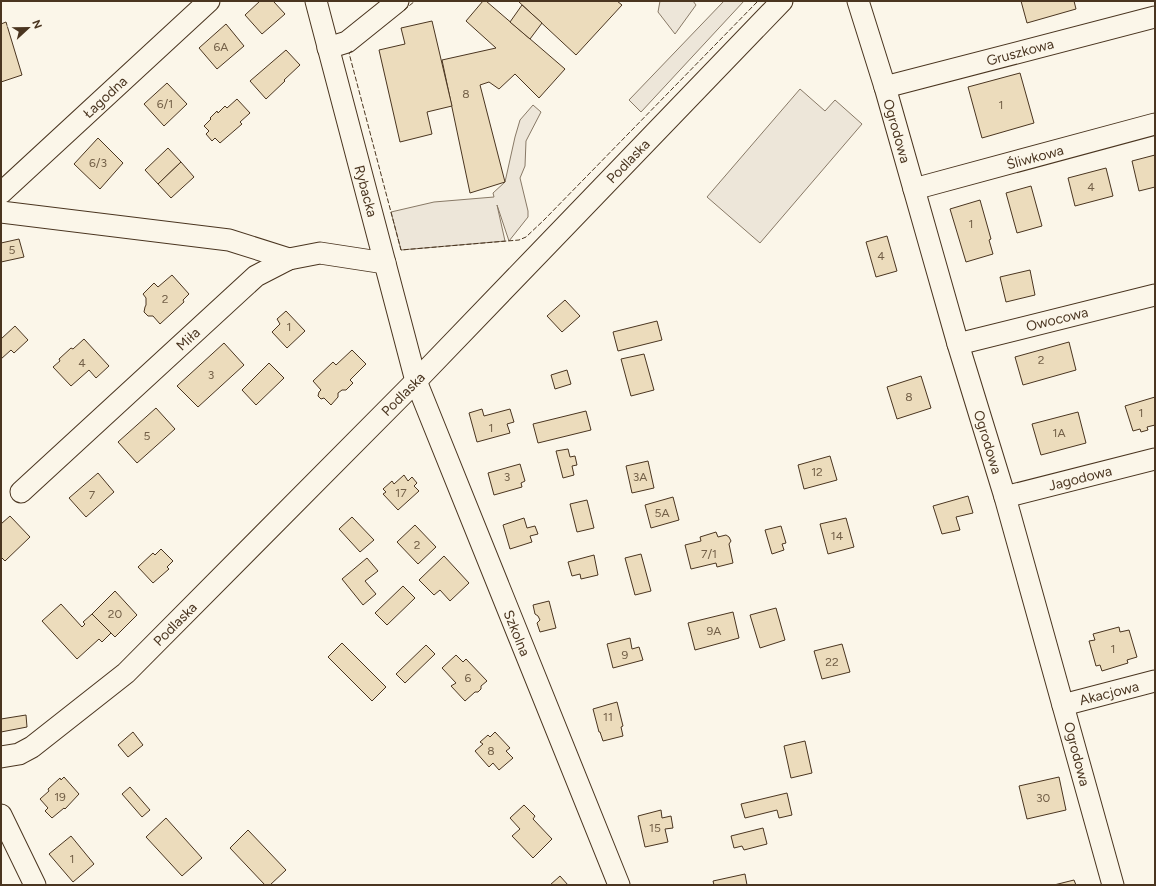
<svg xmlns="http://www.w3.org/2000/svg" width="1156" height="886" font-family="Figtree,sans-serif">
  <rect width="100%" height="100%" fill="#fbf6e9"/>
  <g fill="#ede6d9" stroke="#887966">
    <polygon points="660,1 693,1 696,5 675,34 658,12"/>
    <polygon points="724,1 744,1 641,112 629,100"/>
    <polygon points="800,89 825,111 835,100 862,124 760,243 707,197"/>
    <polygon points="533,105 541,112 526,141 525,166 520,178 528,211 528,217 509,241 497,205 505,241 401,250 391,212 434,202 494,197 493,193 505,182 515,137 520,120"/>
  </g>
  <g fill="#ecdcbc" stroke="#4a3520">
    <polygon points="260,1 275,1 274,2 285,14 262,34 245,15"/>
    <polygon points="483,1 486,1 565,69 539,98 515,74 499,89 489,82 480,85 505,182 470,193 442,60 496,48 466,21"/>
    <polygon points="518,1 617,1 622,5 576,55"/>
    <polygon points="1021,1 1074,1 1076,9 1027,23"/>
    <polygon points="522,5 542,23 530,39 510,22"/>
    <polygon points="432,21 452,106 427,112 432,134 400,142 379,50 405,44 401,28"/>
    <polygon points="6,22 22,75 1,82 1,24"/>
    <polygon points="226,24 244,46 217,69 199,48"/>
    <polygon points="286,50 300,65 284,80 285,81 266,99 250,81"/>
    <polygon points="1020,73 1034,123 982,138 968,87"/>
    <polygon points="167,83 187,104 164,126 144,104"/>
    <polygon points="237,99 250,113 240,122 242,124 220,143 215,138 212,141 206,134 209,131 204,126 211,119 210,118 217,111 218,113 225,106 227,108"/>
    <polygon points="98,138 123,163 100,189 74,164"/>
    <polygon points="168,148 181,162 158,184 145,170"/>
    <polygon points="1155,155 1155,187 1139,191 1132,161"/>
    <polygon points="181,162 194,177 171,198 158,184"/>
    <polygon points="1106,168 1113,196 1075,206 1068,178"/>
    <polygon points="1031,186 1042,226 1017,233 1006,193"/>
    <polygon points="980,200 991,239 989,240 993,254 966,262 950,209"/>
    <polygon points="887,236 897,271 876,277 866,242"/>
    <polygon points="19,239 24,257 1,262 1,243"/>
    <polygon points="1030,270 1035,295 1006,302 1000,277"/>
    <polygon points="172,275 189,294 183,300 184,302 160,324 153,316 148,316 144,312 145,307 146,305 146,298 143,294 154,283 158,287"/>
    <polygon points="565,300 580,316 562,332 547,316"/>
    <polygon points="286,311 305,331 287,348 272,332 280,324 277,319"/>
    <polygon points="657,321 662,340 618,351 613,332"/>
    <polygon points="15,326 28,340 14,353 11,350 1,359 1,339"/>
    <polygon points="84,339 109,366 96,378 89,370 71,386 53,367 60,361 59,359 71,348 73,349"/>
    <polygon points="1069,342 1076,370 1023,385 1015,357"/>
    <polygon points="224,343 244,365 198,407 177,386"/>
    <polygon points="352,350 366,364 350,380 353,383 346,390 342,390 338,393 338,397 331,405 324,398 321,399 318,396 319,392 321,390 313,381 333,362 336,365"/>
    <polygon points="644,354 654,390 631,396 621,359"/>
    <polygon points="269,363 284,378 256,405 242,390"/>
    <polygon points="567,370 571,384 555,389 551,375"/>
    <polygon points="921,376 931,408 897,419 887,387"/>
    <polygon points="1155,397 1155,425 1147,427 1148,430 1141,432 1140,429 1133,431 1125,406"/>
    <polygon points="156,408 175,429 137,463 118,442"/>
    <polygon points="482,409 484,416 510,409 514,422 507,424 510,433 477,442 469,413"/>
    <polygon points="586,411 591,430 538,443 533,424"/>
    <polygon points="1078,412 1086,443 1041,455 1032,424"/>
    <polygon points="568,449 570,457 575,456 577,465 572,466 574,475 563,478 556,451"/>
    <polygon points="830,456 837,480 804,489 798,465"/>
    <polygon points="648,461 654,488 632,493 626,466"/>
    <polygon points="520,464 525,481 521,483 522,487 494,495 488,473"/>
    <polygon points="98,473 114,492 86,517 69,498"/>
    <polygon points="404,475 408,481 412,477 417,483 414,486 419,491 398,510 383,494 386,492 383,489 392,481 394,484"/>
    <polygon points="968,496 973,513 956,517 960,530 942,534 933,506"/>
    <polygon points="673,497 679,520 651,528 645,505"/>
    <polygon points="587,500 594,528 577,532 570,504"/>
    <polygon points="10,516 30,537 5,561 1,557 1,524"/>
    <polygon points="352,517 374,540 360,552 339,529"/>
    <polygon points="524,518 527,528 535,526 538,534 530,536 532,542 510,549 503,525"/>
    <polygon points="846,518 854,547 828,554 820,524"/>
    <polygon points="415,525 436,547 418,564 397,542"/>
    <polygon points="781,526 786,543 782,544 784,550 772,554 765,530"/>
    <polygon points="716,532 718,537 726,535 729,537 731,541 729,544 733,563 717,567 716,563 691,569 685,545 701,541 700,537"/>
    <polygon points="161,549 173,561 167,567 169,569 153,583 138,567 153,553 155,555"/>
    <polygon points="641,554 651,591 635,595 625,558"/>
    <polygon points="594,555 598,575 581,579 580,574 572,576 568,562"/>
    <polygon points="444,556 469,583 450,601 440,590 434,595 419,580"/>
    <polygon points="367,558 378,571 365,581 376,594 363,605 342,579"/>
    <polygon points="403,586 415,598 387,625 375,613"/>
    <polygon points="115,591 137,615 115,637 92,614"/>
    <polygon points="549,601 556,628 540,632 537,623 540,620 538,616 535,614 533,605"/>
    <polygon points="61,604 82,627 85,624 83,622 92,614 111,633 102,642 99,639 77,659 42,621"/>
    <polygon points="776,608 785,640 760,648 750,615"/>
    <polygon points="733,612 739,638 695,650 688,623"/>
    <polygon points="1119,627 1120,632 1129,630 1137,657 1127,660 1128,663 1102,671 1100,665 1096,666 1089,641 1095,640 1093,634"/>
    <polygon points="630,638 632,649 639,647 643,660 613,668 607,644"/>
    <polygon points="342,643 386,687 372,701 328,657"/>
    <polygon points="842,644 850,672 822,679 814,651"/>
    <polygon points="426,645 435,654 405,683 396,674"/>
    <polygon points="456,655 463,662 466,659 487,681 481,686 481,689 478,692 475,692 465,701 451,686 456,683 442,668"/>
    <polygon points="617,702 623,726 621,727 623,736 603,741 600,732 599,732 593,709"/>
    <polygon points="26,715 27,727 1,732 1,719"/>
    <polygon points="133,732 143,745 128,757 118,745"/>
    <polygon points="495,732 510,748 506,751 513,758 499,770 493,763 489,767 475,751 483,744 480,742 488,735 490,737"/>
    <polygon points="805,741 812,773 791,778 784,746"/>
    <polygon points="64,777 79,794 65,809 64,808 52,818 45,811 48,808 40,799 49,791 48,789 60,778 61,780"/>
    <polygon points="1059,777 1066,810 1027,819 1019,786"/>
    <polygon points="130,787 150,810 142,817 122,794"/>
    <polygon points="787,793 792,815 779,818 777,810 745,818 741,804"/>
    <polygon points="524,805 535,816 533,819 552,839 533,858 512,836 520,829 510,818"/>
    <polygon points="661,810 662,818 671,816 673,828 665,829 668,842 645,847 638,816"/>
    <polygon points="166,818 202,858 182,876 146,837"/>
    <polygon points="763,828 767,844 744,850 742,846 734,848 731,836"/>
    <polygon points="248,830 286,870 270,885 265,885 230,848"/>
    <polygon points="71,836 94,864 73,882 49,854"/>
    <polygon points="745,874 747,885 714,885 713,881"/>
    <polygon points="560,876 568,885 550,885"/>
    <polygon points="1074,880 1076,885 1054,885"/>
  </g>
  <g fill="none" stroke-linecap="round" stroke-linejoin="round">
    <defs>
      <g id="minor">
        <polyline points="316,1 416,381 619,885"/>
        <polyline points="858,1 885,87 958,344 1005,497 1113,885"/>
        <polyline points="328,48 347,42 398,1"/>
        <polyline points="885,87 1155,17"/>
        <polyline points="914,189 1155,124"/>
        <polyline points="1,193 209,1"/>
        <polyline points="1,212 229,240 289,259"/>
        <polyline points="958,344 1155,295"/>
        <polyline points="21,492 256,276 289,259 320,253 385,263"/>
        <polyline points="1005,497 1155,459"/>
        <polyline points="1063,705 1155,681"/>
        <polyline points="1,757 19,754 32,747 126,673 416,381 782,1"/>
        <polyline points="1,815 35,885"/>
      </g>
    </defs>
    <use href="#minor" stroke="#4a3520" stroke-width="23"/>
    <use href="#minor" stroke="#fbf6e9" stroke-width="21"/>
    <g stroke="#4a3520" stroke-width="1" stroke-dasharray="5 2" stroke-linecap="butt">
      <polyline points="404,10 415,1"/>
      <polyline points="352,51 349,53 401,250 519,240 526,237 544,220 758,1"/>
    </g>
  </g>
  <g text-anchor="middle" stroke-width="3" stroke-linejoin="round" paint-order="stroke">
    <g font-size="12" fill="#725f47">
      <text x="221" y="51">6A</text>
      <text x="466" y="98">8</text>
      <text x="165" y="108">6/1</text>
      <text x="1001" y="109">1</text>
      <text x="98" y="167">6/3</text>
      <text x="1091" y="191">4</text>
      <text x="971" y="228">1</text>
      <text x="12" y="254">5</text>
      <text x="881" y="260">4</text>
      <text x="165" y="303">2</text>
      <text x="289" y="331">1</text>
      <text x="1041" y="364">2</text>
      <text x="82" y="367">4</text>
      <text x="211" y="379">3</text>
      <text x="909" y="401">8</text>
      <text x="1141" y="417">1</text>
      <text x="491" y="432">1</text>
      <text x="1059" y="437">1A</text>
      <text x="147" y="440">5</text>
      <text x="817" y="476">12</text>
      <text x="507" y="481">3</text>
      <text x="640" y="481">3A</text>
      <text x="401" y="497">17</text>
      <text x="92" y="499">7</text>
      <text x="662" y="517">5A</text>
      <text x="837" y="540">14</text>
      <text x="417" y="549">2</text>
      <text x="709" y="558">7/1</text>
      <text x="115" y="618">20</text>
      <text x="714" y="635">9A</text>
      <text x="1113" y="653">1</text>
      <text x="625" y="659">9</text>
      <text x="832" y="666">22</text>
      <text x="468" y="682">6</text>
      <text x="608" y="721">11</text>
      <text x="491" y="755">8</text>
      <text x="60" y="801">19</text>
      <text x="1043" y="802">30</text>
      <text x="655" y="832">15</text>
      <text x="72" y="863">1</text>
    </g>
    <g font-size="14" fill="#4a3520" stroke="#fbf6e9">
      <text transform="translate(1020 52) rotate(-15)" y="5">Gruszkowa</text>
      <text transform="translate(105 97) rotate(-43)" y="5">Łagodna</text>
      <text transform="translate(897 131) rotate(74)" y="5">Ogrodowa</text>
      <text transform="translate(1035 157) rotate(-15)" y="5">Śliwkowa</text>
      <text transform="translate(628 161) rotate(-46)" y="5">Podlaska</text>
      <text transform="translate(366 191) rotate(75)" y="5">Rybacka</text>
      <text transform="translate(1057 319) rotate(-14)" y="5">Owocowa</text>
      <text transform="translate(188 339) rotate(-43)" y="5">Miła</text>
      <text transform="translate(403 394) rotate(-45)" y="5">Podlaska</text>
      <text transform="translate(988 442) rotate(73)" y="5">Ogrodowa</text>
      <text transform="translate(1080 478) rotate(-14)" y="5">Jagodowa</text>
      <text transform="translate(175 624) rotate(-45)" y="5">Podlaska</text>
      <text transform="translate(517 633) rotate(68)" y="5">Szkolna</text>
      <text transform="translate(1109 693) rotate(-14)" y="5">Akacjowa</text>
      <text transform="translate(1077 754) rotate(75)" y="5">Ogrodowa</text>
    </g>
  </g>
  <rect width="1156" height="886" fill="none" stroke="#4a3520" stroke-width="4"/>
  <g transform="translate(28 28) rotate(68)" stroke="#fbf6e9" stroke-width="3" paint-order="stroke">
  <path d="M0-3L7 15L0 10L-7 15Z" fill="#4a3520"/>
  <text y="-6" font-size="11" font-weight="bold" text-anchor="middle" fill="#4a3520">N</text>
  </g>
</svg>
